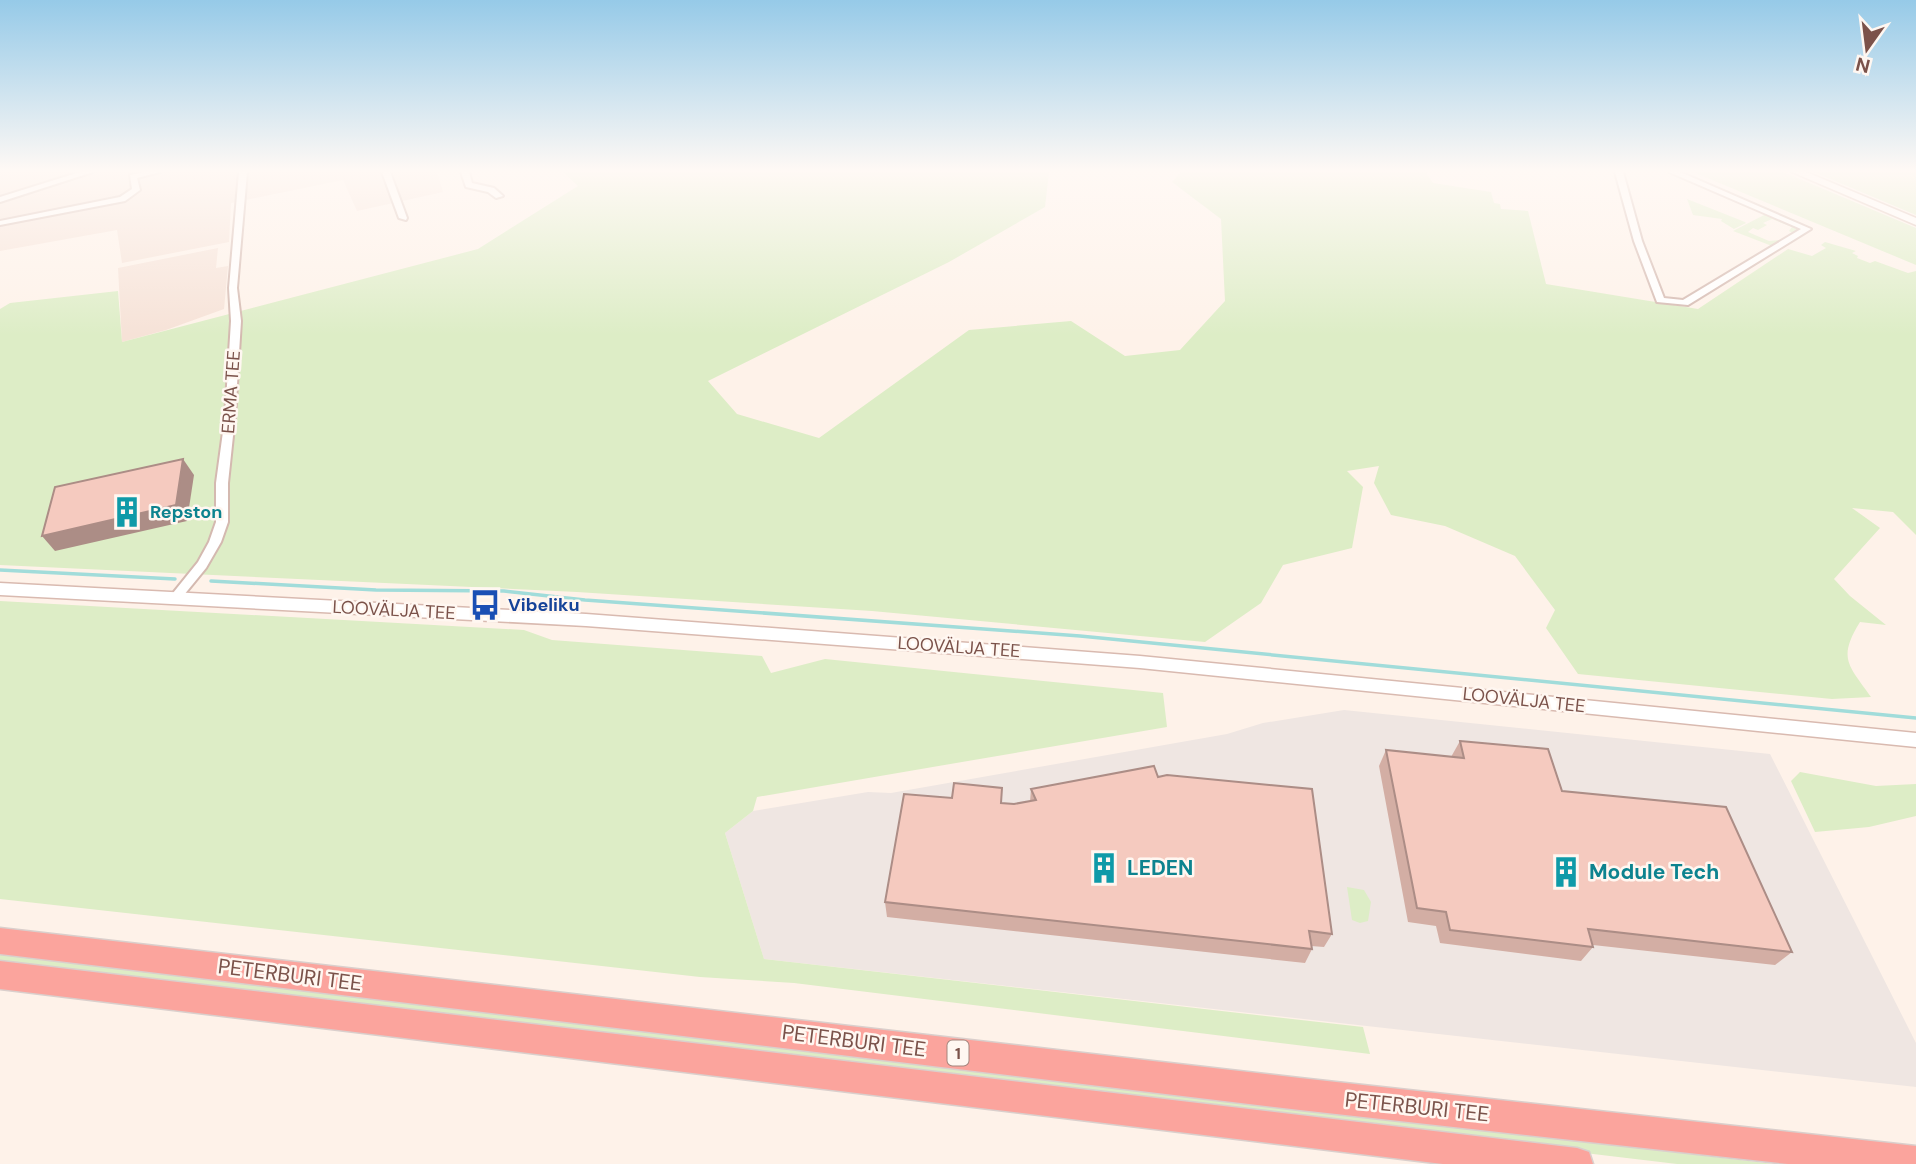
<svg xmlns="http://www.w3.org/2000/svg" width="1916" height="1164" font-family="'DM Sans',sans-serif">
  <rect width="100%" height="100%" fill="#fef2e9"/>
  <g fill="#f6e2d7">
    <polygon points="0,172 437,172 443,192 357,211 343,180 231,203 229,242 122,263 117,230 0,251"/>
    <polygon points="218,248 216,268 228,266 224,309 166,330 122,342 118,268"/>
  </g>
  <polygon fill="#efe6e2" points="1344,710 1770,754 1916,1043 1916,1087 764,959 725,833 753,811 868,792 891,793 1227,734 1263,723"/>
  <g fill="#ddedc6">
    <path d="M 563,172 L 1049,172 L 1045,207 L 949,262 L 708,381 L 737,414 L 819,438 L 969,330 L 1071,321 L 1125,356 L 1180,350 L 1225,301 L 1221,219 L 1172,182 L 1181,172 L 1426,172 L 1433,183 L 1491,192 L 1494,203 L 1500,204 L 1501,209 L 1528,211 L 1546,284 L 1698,309 L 1788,249 L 1812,256 L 1826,248 L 1821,245 L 1825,242 L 1856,251 L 1852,253 L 1858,256 L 1857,258 L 1870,263 L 1875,261 L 1908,273 L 1916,271 L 1916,535 L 1893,512 L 1852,508 L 1880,528 L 1834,579 L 1850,596 L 1886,625 L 1860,622 C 1837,659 1849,665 1871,697 L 1832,699 L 1578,674 L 1546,628 L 1555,610 L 1515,556 L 1445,526 L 1391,515 L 1374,483 L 1379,466 L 1347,471 L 1363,487 L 1352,548 L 1283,565 L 1261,603 L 1205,642 L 872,611 L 577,592 L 0,565 L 0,309 L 10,303 L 118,291 L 122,342 L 478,249 L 578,186 Z"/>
    <polygon points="1693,172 1783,172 1916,228 1916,265"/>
    <polygon points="1814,172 1916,172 1916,215"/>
    <polygon points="1687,199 1745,222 1746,223 1734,229 1721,221 1722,219 1693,215"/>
    <polygon points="1766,214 1801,228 1793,233 1789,231 1792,227 1772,219 1763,223 1767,225 1758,230 1753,228 1748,232 1769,241 1781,240 1772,246 1733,231"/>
    <polygon points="0,601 524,630 552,640 762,656 771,673 825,659 1163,693 1167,727 757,797 753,811 725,833 764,959 1363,1027 1370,1054 794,983 700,977 0,899"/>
    <polygon points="1800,772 1876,786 1916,784 1916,816 1869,827 1815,832 1791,781"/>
    <polygon points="1347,887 1364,890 1371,902 1368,921 1360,923 1352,920"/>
    <polygon points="0,954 1774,1164 1677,1164 0,963"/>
  </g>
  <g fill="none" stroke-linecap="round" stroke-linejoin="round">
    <g stroke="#a1dcda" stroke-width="3.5">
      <polyline points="0,570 175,579"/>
      <polyline points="211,581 376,590 504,591 585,600 1080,636 1916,718"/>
    </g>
    <defs>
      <g id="street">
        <polygon points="80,172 93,172 0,202 0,197"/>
        <polygon points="144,172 160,172 137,178 140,190 125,201 0,225 0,221 120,197 132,189 130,175"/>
        <polygon points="239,172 247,172 237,288 241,321 235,417 228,483 228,522 221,542 206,568 179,601 175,602 169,598 198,562 209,542 216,522 216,483 225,417 231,321 229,288"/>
        <polygon points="382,172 390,172 407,218 406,220 399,218"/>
        <polygon points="461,172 469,172 472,183 494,188 503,196 496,198 488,192 466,187"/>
        <polygon points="1615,172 1623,172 1642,241 1664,298 1683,300 1801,229 1669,172 1680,172 1811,229 1688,305 1657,302 1634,241"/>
      </g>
      <g id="secondary">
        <polygon points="1792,172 1806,172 1916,218 1916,225"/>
        <polygon points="0,583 586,614 1140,656 1916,733 1916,747 1140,668 586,626 0,595"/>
      </g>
      <g id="highway">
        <polygon points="0,928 1300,1078 1916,1146 1916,1164 1788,1164 1300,1110 0,954"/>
        <polygon points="0,961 1577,1148 1589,1152 1593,1164 1443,1164 0,989"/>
      </g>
    </defs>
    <use href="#street" stroke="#d4b9b0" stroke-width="4"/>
    <use href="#secondary" stroke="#d9bab0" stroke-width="3"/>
    <use href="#highway" stroke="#dacfcc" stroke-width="3"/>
    <use href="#street" fill="#fff" fill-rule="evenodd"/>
    <use href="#secondary" fill="#fff" fill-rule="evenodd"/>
    <use href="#highway" fill="#fba49d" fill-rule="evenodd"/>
  </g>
  <g fill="#d3aea4">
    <polygon points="1460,741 1562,791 1792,952 1775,965 1593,945 1593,947 1581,961 1440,943 1436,926 1408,922 1379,766 1386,750 1451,757"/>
    <polygon points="1158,777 1332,934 1324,947 1311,946 1312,949 1305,963 887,917 885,902 1001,803 1014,804 1030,802 1031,789"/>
  </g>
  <polygon fill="#ac8d86" points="183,459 194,475 187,521 55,551 42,536"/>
  <g fill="#f5cabf" stroke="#ac8d86" stroke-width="2">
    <polygon points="183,459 176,505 42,536 55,487"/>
    <polygon points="1460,741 1548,749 1562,791 1726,807 1792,952 1588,929 1593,947 1450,930 1446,912 1417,908 1386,750 1464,758"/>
    <polygon points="1154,766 1158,777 1167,775 1312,789 1332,934 1309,931 1312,949 885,902 904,794 952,798 954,783 1002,788 1001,803 1014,804 1036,800 1031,789"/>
  </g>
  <linearGradient id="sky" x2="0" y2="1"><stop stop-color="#96cae8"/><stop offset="0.51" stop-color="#fff9f5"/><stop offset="1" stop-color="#fff9f5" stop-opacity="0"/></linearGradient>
  <rect width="1916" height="335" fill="url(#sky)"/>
  <defs>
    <symbol id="building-bare" viewBox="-9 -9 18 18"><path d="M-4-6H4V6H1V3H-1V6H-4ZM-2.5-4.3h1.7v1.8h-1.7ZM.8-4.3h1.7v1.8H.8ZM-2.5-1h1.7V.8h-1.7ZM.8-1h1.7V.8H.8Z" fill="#0f9aa8" stroke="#fff7f1" stroke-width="2.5" paint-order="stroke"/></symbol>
    <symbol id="bus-bare" viewBox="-9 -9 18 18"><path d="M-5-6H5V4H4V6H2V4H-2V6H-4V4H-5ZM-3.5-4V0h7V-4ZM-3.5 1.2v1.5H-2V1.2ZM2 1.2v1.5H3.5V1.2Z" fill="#1a4fb4" stroke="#fff7f1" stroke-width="2.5" paint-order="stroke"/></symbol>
  </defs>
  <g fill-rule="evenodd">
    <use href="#building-bare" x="105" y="490" width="44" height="44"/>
    <use href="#bus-bare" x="463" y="583" width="44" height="44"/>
    <use href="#building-bare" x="1082" y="846" width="44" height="44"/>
    <use href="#building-bare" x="1544" y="850" width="44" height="44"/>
  </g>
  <g text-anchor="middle" stroke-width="5" stroke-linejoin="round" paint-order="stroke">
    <rect fill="#fff7f1" stroke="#a3847c" stroke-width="2" x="947.5" y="1040.5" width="21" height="25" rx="5"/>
    <g font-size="16" font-weight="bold" fill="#7b524a">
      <text x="958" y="1059">1</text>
    </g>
    <g font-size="18" fill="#7b524a" stroke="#fff7f1">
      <text transform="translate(231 392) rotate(-86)" y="6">ERMA TEE</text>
      <text transform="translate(394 610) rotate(3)" y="6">LOOVÄLJA TEE</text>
      <text transform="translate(959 647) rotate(4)" y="6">LOOVÄLJA TEE</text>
      <text transform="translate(1524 700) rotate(6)" y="6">LOOVÄLJA TEE</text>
    </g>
    <g font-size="18" font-weight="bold" fill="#0d838f" stroke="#fff7f1" text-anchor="start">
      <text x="150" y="518">Repston</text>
    </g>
    <g font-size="18" font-weight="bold" fill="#164399" stroke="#fff7f1" text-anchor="start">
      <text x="508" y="611">Vibeliku</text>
    </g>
    <g font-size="21" font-weight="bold" fill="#0d838f" stroke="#fff7f1" text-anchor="start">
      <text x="1127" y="875">LEDEN</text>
      <text x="1589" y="879">Module Tech</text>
    </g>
    <g font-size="21" fill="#7b524a" stroke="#fff7f1">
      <text transform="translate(290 975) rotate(7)" y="7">PETERBURI TEE</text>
      <text transform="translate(854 1041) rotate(7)" y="7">PETERBURI TEE</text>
      <text transform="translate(1417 1107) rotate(6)" y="7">PETERBURI TEE</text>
    </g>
  </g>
  <g transform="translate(1867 49) rotate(194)" stroke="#fff7f1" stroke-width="5" paint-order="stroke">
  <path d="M0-5L12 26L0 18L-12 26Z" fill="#7b524a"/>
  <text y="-10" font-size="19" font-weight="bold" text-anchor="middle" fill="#7b524a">N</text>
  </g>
</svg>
